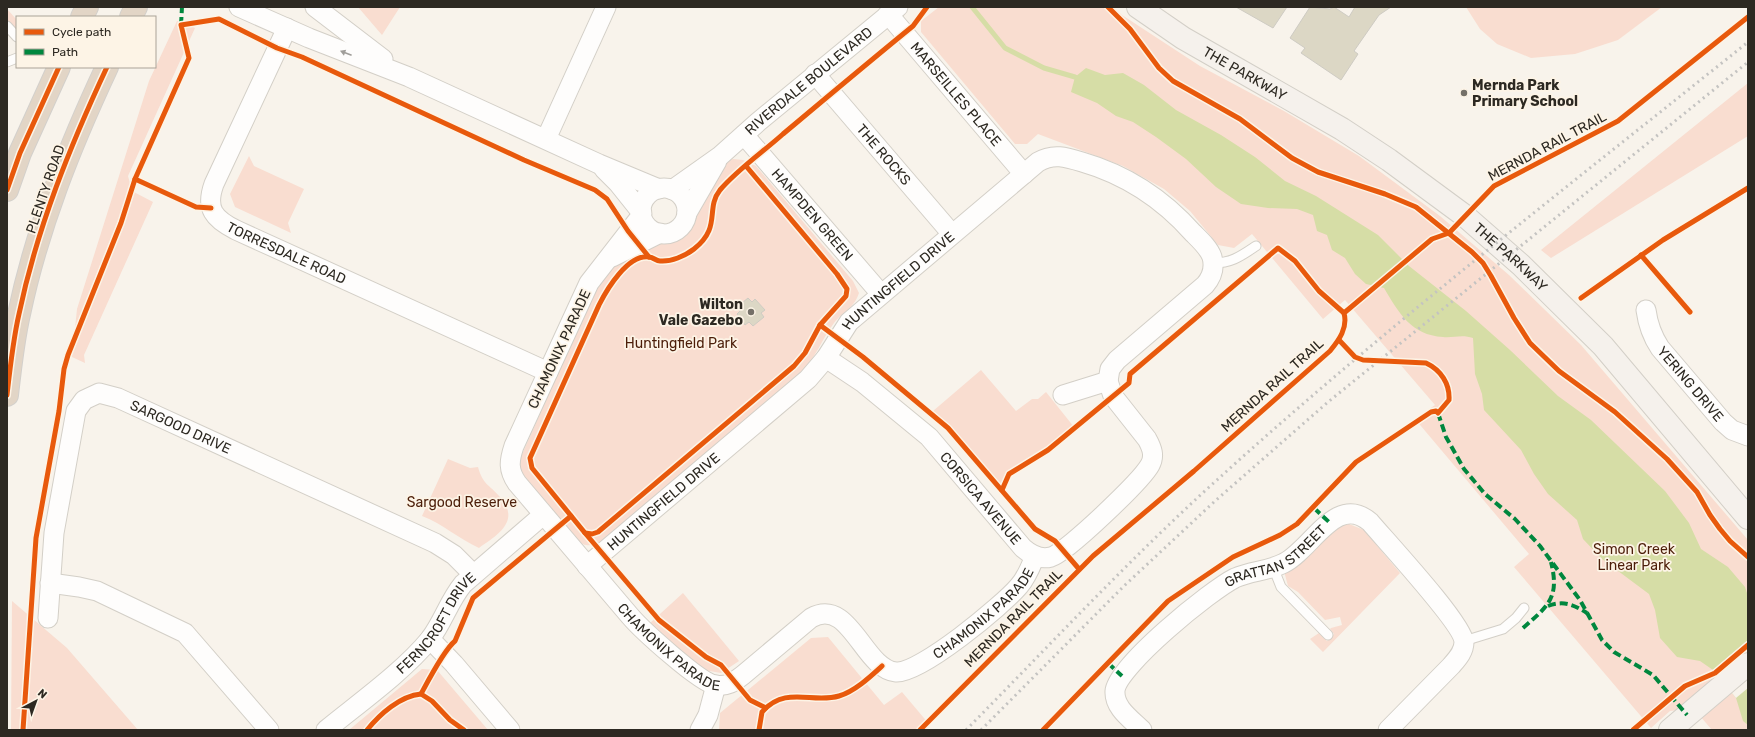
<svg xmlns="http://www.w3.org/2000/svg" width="1755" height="737" font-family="Rubik,sans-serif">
  <rect width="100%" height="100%" fill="#f8f3eb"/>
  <g fill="#f9ddd0">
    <polygon points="358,7 400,7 382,35"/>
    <polygon points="939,7 1113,7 1122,15 1200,66 1284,111 1359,156 1440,216 1509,275 1581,345 1748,540 1748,640 1713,670 1719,677 1679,710 1670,711 1651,728 1514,567 1529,554 1415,419 1435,405 1345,300 1323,319 1252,234 1234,248 1218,245 1190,211 1164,189 1123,166 1038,134 1027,144 1015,144 921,32 921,21"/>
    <polygon points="1466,7 1662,7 1618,40 1575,54 1531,58 1497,44 1480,29"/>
    <polygon points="7,9 17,20 17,31 7,20"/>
    <polygon points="177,21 195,28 128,176 132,191 153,202 84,355 85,363 72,357 77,309 149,81"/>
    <polygon points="1748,83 1748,136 1551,258 1541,250"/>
    <polygon points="249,156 254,166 304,189 288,223 291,233 235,207 230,194"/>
    <path d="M 733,159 L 743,160 L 756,166 L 853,281 L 859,293 C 853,310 844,310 834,323 C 822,339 816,357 802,372 L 604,540 C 599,544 592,546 586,545 C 573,544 531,486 520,473 L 519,461 L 599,282 L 612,267 L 651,245 L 668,243 L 682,239 L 692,225 L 713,180 L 722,164 Z"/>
    <polygon points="981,370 1016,411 1032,399 1038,399 1046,392 1074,427 1000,485 953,429 933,411"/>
    <path d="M 448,459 L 470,468 L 478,467 C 483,485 489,484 500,497 C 521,521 498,535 479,548 C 459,539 443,524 422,516 Z"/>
    <path d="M 1349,524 L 1364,530 L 1400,573 L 1323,652 L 1310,639 L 1319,633 L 1327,641 L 1334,634 L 1330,629 L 1331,628 L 1342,625 L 1340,617 L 1325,620 L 1298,592 L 1288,586 L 1284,571 C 1301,556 1327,527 1349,524 Z"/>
    <polygon points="683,593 739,661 721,673 704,670 649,624"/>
    <polygon points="12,601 67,648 138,730 11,730"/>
    <polygon points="828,637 884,705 902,692 929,724 920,730 719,730 720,713 811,638"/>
    <polygon points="422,669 437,670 488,730 349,730"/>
    <polygon points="1748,688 1748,730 1712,730 1700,716 1730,690"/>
  </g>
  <path fill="#d6dda6" d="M 1086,68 L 1105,75 L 1123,73 L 1144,85 L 1176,110 L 1221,135 L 1255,157 L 1285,181 L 1316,196 L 1378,235 L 1409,266 L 1466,311 L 1510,350 L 1558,396 L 1591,420 L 1665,491 L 1689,523 L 1701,549 L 1728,567 L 1745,587 L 1748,596 L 1748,725 L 1743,721 L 1736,698 L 1713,670 L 1700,661 L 1677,657 L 1660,638 L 1655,610 L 1649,594 L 1602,559 L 1583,539 L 1577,520 L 1548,494 L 1534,474 L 1521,450 L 1484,410 L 1482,394 L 1475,374 L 1473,338 C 1462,334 1454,338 1443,337 C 1411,335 1399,313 1384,288 L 1366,284 L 1355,274 L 1345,258 L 1332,250 L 1327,235 L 1317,231 L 1313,215 L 1297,209 L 1268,208 L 1241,204 L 1216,187 L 1186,159 L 1156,137 L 1133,122 L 1116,116 L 1097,103 L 1071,92 L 1075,77 Z"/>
  <polygon fill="#f8f3eb" points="1748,640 1748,688 1736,698 1713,670"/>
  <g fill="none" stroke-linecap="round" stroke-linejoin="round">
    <polyline stroke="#d6dda6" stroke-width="5" points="972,7 1005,48 1044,68 1075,77"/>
  </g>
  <g fill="#dcd7c5" stroke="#cecbc3">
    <polygon points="1236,7 1287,7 1273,28"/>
    <polygon points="1310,7 1330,9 1334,7 1349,17 1355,7 1391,7 1379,15 1354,51 1358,54 1341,80 1301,53 1305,48 1290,38"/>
    <polygon points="748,298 752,302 755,299 765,310 761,313 764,317 753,326 749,322 745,325 737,314 740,311 737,307"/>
  </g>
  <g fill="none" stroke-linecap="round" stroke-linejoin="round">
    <defs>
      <g id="lane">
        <polyline points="7,26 17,37"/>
        <polyline points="7,62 17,58"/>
        <path d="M 1213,263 C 1232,263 1241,256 1256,246"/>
        <polyline points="1273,567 1281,587 1328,635"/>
        <polyline points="1464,641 1503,629 1516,618 1524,608"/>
      </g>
      <g id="street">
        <polyline points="239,7 309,38 409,77 599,164 659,189"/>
        <polyline points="315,7 383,59"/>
        <path id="s1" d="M 888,14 L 1024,174"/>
        <path id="s2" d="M 287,28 L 214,184 C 205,209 214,219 236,230 L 548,372"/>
        <path id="s3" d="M 815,74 L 952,234"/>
        <path id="s4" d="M 744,135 L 881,294"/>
        <polyline points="546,139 606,7"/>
        <polyline points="604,169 618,183 642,213"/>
        <circle cx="664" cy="211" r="23"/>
        <path id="s5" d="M 672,190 L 720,156 L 758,122 L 898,7"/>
        <polyline points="687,213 717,161"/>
        <path id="s6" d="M 641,216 L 589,283 L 514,446 C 509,461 508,470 517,483 L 630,616 C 642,630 699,682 715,685 C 727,687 734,682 743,675 L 811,618 C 850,596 863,669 896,672 C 920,674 1003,605 1019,586 C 1027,577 1031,566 1035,556"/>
        <polyline points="612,257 660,233"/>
        <path id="s7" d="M 1646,310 C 1648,325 1652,336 1660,348 L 1723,422 L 1732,430 L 1748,436"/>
        <path id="s8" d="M 826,358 L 862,382 L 929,437 L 1023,548 C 1031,555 1040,560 1051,557 C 1067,552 1141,481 1150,465 C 1155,456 1152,448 1147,439 L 1113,396 L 1108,381"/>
        <path id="s9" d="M 587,566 L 808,379 L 826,358 L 849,322 L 1038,162 C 1053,153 1066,157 1082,162 C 1127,175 1162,198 1193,233 C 1200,240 1209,248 1212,257 C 1215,268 1212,277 1205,285 L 1117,360 L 1110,369 L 1108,381 L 1063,395"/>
        <polyline points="50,583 79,587 97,591 185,633 269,730"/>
        <path id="s10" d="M 48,618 L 54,533 L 76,411 L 84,400 L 99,393 L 118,398 L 435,543 L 454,555 L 473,574"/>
        <polyline points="430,639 454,664 510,730"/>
        <path id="s11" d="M 326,730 C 359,703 404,671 430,639 C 443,622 449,601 463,584 L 543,515"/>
        <polyline points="700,730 708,715 716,685"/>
        <path id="s12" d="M 1142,730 C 1131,719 1114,708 1115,691 C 1117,666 1211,590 1235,578 C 1251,571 1269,571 1284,563 C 1312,549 1336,493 1370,522 C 1386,541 1463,624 1464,642 C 1464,652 1457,659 1451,666 L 1388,730"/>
      </g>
      <g id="secondary">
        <path id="s13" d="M 1138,7 L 1183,38 L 1342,129 L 1389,160 L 1465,216 L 1521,265 L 1603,346 L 1748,518"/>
        <polyline points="1670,730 1748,664"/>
      </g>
      <g id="highway">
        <polyline points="82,17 87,7"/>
        <polyline points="131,17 136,7"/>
        <polyline points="7,190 20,153 59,67"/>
        <path d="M 7,395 C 10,368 13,340 19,314 C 37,228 70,146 107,67"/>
      </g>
    </defs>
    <use href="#lane" stroke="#d3cfc7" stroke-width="11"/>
    <use href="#street" stroke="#d3cfc7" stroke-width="21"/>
    <use href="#secondary" stroke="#d3cfc7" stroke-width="24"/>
    <use href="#highway" stroke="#d3d0cc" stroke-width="24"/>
    <use href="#lane" stroke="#fefdfc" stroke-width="9"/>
    <use href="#street" stroke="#fefdfc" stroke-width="19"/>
    <use href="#secondary" stroke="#f5f1ec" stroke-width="22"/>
    <use href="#highway" stroke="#e2d5c6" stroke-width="22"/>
    <g stroke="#c4c3c1" stroke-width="3" stroke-dasharray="2 4" stroke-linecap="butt">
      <path d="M 966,730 C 1046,649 1123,566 1207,489 C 1380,331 1566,188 1748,42"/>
      <polyline points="981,730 1124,586 1215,501 1328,402 1748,62"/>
    </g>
    <g stroke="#00873e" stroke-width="4" stroke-dasharray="8 4" stroke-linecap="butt">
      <polyline points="181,25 182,7"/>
      <polyline points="1438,413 1446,437 1464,469 1485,494 1515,519 1540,546 1580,600 1602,640 1614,652 1653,675 1687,715"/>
      <polyline points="1314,508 1329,522"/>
      <path d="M 1548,606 C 1564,600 1574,605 1587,613"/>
      <path d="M 1523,628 C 1548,606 1560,598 1551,562"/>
      <polyline points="1108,663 1122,676"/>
    </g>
    <defs>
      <g id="cycleway">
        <polyline points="1108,7 1130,29 1159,68 1173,81 1240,119 1292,158 1318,172 1385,194 1416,207 1472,252 1483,263 1491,276 1514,318 1530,343 1559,371 1615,412 1667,459 1697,492 1710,515 1720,529 1730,541 1748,557"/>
        <path d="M 746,166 L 837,274 L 847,289 L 846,296 L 820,325 L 805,353 L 794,366 L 598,532 L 592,534 L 585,533 L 532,468 L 530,458 L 599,305 C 607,289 628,254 649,257 C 653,257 656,261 660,261 C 671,262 685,256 694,249 C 722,227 705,209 720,190 C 738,169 763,152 783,134 C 826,98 870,61 913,26 L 927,7"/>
        <polyline points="7,190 20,153 59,67"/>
        <polyline points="211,208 196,207 135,179 189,58 181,25 219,19 277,48 302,57 524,160 595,190 607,199 628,231 649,257"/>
        <polyline points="1641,255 1690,312"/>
        <polyline points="1581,298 1663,240 1748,188"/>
        <polyline points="820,325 863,357 948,428 1035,529 1055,541 1079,569"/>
        <path d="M 7,395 C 10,368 13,340 19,314 C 37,228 70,146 107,67"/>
        <polyline points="1002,490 1009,474 1048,450 1129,383 1130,374 1278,248 1295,261 1319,291 1344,313"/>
        <polyline points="585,533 659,620 706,657 721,665 750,700 766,708"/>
        <polyline points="23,730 36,538 59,411 64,369 68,355 121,223 135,179"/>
        <path d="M 367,730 C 380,714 400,696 421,694"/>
        <path d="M 464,730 L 450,720 L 432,701 L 421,694 C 428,681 444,650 455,641 L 473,598 L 571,516"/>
        <path d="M 759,730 L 762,712 C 786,685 812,704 839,696 C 855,691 870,677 882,666"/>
        <path d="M 920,730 L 1093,556 L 1194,471 L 1330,351 C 1339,340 1348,328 1344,313 L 1432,239 L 1449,233 L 1494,186 L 1618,121 L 1748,17"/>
        <path d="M 1043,730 L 1168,601 L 1233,557 L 1280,535 L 1297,524 L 1356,462 L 1431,412 L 1436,411 L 1438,413 L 1449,400 C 1450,384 1441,370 1426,363 L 1363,360 L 1355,357 L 1339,340"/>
        <polyline points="1633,730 1685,686 1715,673 1748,645"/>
      </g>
    </defs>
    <use href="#cycleway" stroke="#fdf4e6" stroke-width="8"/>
    <use href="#cycleway" stroke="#e8590c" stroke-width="5"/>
  </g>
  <defs><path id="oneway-solid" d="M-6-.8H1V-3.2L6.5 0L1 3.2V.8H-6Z"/></defs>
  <use fill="#a09e9a" href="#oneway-solid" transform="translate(346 53) rotate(-159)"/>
  <g fill="#747068" stroke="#fdf4e6" stroke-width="1.5">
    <circle cx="1464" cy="93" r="4"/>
    <circle cx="751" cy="312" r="4"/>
  </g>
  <g text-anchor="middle" stroke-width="3.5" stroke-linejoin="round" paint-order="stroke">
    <g font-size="14" fill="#2d2922" stroke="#fdf4e6">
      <text dy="5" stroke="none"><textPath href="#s13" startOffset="126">THE PARKWAY</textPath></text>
      <text dy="5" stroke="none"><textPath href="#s5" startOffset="175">RIVERDALE BOULEVARD</textPath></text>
      <text dy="5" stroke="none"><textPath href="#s1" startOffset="105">MARSEILLES PLACE</textPath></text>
      <text transform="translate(1547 146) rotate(-28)" y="5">MERNDA RAIL TRAIL</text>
      <text dy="5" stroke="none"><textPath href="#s3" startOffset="106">THE ROCKS</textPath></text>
      <text transform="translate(45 189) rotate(-71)" y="5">PLENTY ROAD</text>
      <text dy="5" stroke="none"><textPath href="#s4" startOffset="105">HAMPDEN GREEN</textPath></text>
      <text dy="5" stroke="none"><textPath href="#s2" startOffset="286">TORRESDALE ROAD</textPath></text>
      <text dy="5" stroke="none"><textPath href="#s13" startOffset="450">THE PARKWAY</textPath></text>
      <text dy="5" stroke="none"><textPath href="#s9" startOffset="424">HUNTINGFIELD DRIVE</textPath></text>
      <text transform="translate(559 349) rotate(-65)" y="5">CHAMONIX PARADE</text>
      <text dy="5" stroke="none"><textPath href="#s7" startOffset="88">YERING DRIVE</textPath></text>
      <text transform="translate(1272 385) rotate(-42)" y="5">MERNDA RAIL TRAIL</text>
      <text dy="5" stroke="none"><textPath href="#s10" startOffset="328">SARGOOD DRIVE</textPath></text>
      <text dy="5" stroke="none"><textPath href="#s8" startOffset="210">CORSICA AVENUE</textPath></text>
      <text dy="5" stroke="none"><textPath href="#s9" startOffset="100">HUNTINGFIELD DRIVE</textPath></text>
      <text dy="5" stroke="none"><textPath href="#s12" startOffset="263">GRATTAN STREET</textPath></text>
      <text dy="5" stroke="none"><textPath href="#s6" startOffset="924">CHAMONIX PARADE</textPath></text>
      <text transform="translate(1013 618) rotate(-45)" y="5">MERNDA RAIL TRAIL</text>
      <text dy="5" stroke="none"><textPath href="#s11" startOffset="155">FERNCROFT DRIVE</textPath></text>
      <text dy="5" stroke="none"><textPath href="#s6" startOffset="528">CHAMONIX PARADE</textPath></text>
    </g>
    <g font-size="14" font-weight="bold" fill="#2d2922" stroke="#fdf4e6" text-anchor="start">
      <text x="1472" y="90">Mernda Park<tspan x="1472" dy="16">Primary School</tspan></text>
      <text x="743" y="309" text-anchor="end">Wilton<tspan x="743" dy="16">Vale Gazebo</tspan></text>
    </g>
    <g font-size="14" fill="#4c1e09" stroke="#fdf4e6">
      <text x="681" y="348">Huntingfield Park</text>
      <text x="462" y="507">Sargood Reserve</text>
      <text x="1634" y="554">Simon Creek<tspan x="1634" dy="16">Linear Park</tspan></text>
    </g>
  </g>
  <rect width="1755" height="737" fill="none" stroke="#2d2922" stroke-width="16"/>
  <rect x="16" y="16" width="140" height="52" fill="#fdf4e6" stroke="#aaa398"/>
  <rect x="24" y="29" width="20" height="6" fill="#e8590c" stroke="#aaa398"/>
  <text x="52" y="36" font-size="12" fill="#2d2922">Cycle path</text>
  <rect x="24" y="49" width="20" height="6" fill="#00873e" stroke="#aaa398"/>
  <text x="52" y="56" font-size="12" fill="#2d2922">Path</text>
  <g transform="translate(36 701) rotate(41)" stroke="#fdf4e6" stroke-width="3" paint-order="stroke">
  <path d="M0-3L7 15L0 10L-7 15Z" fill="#2d2922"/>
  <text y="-6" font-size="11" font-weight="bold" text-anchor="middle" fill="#2d2922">N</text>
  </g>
</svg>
